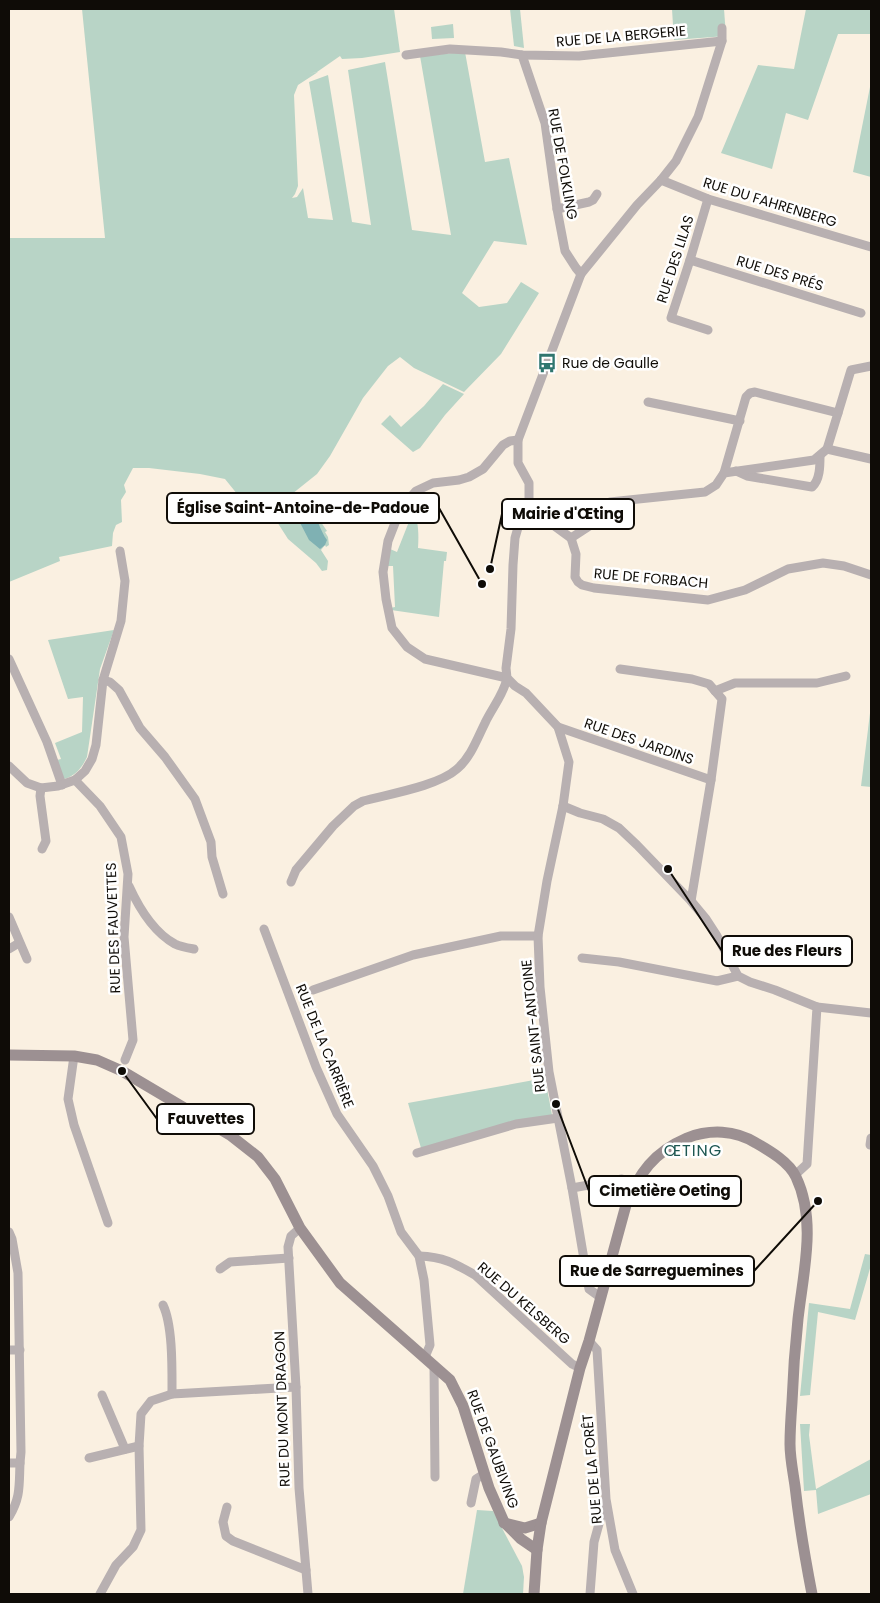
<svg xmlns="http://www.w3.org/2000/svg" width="880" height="1603" font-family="Poppins,sans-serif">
  <rect width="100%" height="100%" fill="#faf0e1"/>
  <g fill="#b8d4c6">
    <polygon points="82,9 394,9 400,52 362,58 342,59 340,56 317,72 309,74 318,72 298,85 294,95 298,186 295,194 292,198 297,197 303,188 308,218 333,220 309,82 328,75 352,222 371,225 348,70 385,62 412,230 451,235 420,56 465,52 485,162 509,158 527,245 494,241 462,293 479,307 507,303 521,282 539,293 501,354 464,392 414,368 400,357 388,366 363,398 330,456 317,474 292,494 308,503 327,531 325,532 328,537 329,545 326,547 325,545 321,550 328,561 327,570 322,571 316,563 288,539 272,514 255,501 242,500 225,479 200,474 149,468 133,468 124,485 126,492 121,500 122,522 116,525 113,533 112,546 59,557 60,561 9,582 9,238 105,238"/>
    <polygon points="510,9 520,9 524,48 514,46"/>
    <polygon points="672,9 724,9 726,36 674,40"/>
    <polygon points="806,9 871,9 871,34 838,34 808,120 786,113 772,169 721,153 758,65 794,69"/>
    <polygon points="453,24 454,38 432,39 431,27"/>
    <polygon points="871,82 871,177 853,172"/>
    <polygon points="443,384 464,394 445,415 420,448 413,452 381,424 390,415 401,427 424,406"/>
    <path d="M 406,502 C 419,513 419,532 418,548 L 447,552 L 446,561 L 444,561 L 439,617 L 391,610 L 390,608 L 395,607 L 393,566 L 387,566 L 390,549 L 397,552 L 412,514 L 402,508 Z"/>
    <path d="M 114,630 L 100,669 L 87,757 C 82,768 75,776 64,779 L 57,760 L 61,759 L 55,743 L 82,732 L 83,697 L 68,699 L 48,640 Z"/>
    <polygon points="871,705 871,787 861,786"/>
    <polygon points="545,1078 552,1115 421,1148 408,1103"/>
    <polygon points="865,1254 871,1255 871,1265 855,1320 818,1312 810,1395 800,1396 809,1303 850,1309"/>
    <polygon points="800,1424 810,1424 809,1435 816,1489 871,1459 871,1494 818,1514 816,1490 804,1491"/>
    <polygon points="477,1510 493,1511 522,1566 524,1577 523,1594 463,1594"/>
  </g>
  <path fill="#7fb1b3" d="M 292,498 C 296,500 303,501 307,505 C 317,514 319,529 327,540 L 325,545 L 320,549 L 309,540 L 295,513 Z"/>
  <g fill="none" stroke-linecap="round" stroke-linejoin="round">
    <g stroke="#b8b0b1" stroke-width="9">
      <polyline points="406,55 450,49 501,52 522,55 579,56 722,41"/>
      <polyline points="522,55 545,123 557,209 565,251 576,268 581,274"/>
      <polyline points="661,180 708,199 871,247"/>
      <polyline points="557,209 589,202 593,200 597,194"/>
      <polyline points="690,260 861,313"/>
      <polyline points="708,330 671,318 690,260 708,199"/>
      <polyline points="648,402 740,421"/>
      <polyline points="827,449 838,413"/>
      <path d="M 736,471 L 747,476 L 812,487 C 820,480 820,466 820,456"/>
      <polyline points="724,473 746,397 750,393 755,392 838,413 851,370 871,366"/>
      <polyline points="528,511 545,519 571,538 576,554 575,577 578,582 582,585 594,588 708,600 745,590 788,569 823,563 844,566 871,575"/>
      <polyline points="571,538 594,523 610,502 705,492 716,485 724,473 814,460 827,449 871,459"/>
      <polyline points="9,659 47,742 62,785"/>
      <polyline points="620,669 692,679 709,684 722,699 711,780 691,901"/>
      <polyline points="507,678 425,659 407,647 392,628 386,599 383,572 388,541 395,523 403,506 416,491 433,483 459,480 469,477 483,469 503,445 510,441 518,440"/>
      <polyline points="103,680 110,682 119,690 140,728 165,757 195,799 211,842 212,857 223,894"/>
      <polyline points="715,691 735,683 817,683 846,676"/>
      <polyline points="558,727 711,780"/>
      <polyline points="9,766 27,783 41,788 58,786 75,780 85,771 92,759 96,745 103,680 121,621 125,581 120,551"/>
      <polyline points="75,780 100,806 121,837 128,874 124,937 133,1040 125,1060"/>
      <polyline points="41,788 40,796 46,841 42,849"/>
      <polyline points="563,806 580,813 603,819 619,828 637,845 691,901 706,919 717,936 738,976 750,982 775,990 817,1007 807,1164 795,1175"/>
      <path d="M 291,882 L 296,870 L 333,826 L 354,806 L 363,801 C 389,794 438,786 457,769 C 471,757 477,739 485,723 C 492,708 504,694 507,678"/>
      <path d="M 129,886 C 139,908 153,932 175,944 C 181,947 188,948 194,949"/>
      <polyline points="9,917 27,959"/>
      <polyline points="264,929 316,1067 337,1114 373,1166 388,1196 401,1232 419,1256 424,1280 430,1345 425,1357"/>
      <polyline points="9,949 19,943"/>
      <polyline points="582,958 619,962 717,981 738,976"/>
      <polyline points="313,990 413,955 501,936 538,936"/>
      <polyline points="817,1007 871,1013"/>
      <polyline points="74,1056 68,1099 74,1125 108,1223"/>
      <polyline points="870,1145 871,1138"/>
      <polyline points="417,1153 516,1124 558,1118"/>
      <polyline points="572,1188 622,1179 634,1185"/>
      <polyline points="300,1228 291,1236 288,1247 296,1387 299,1488 308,1594"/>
      <polyline points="9,1232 12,1239 18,1273 21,1452 20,1463 9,1463"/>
      <path d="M 419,1256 C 444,1257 454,1263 475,1275 L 572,1364 L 580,1368"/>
      <polyline points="220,1269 230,1262 289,1258"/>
      <polyline points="600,1297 589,1289 572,1188 549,1072 540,987 538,936 547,881 563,806 569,762 558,727 526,693 515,686 507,678 506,668 511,629 513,565 515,538 519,524 528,511 529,505 529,483 518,463 518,440 581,274 637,205 661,180 676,161 698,117 722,41 722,28"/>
      <path d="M 163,1305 C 173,1326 172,1370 172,1394"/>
      <polyline points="589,1341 597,1350 606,1499 615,1550 633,1594"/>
      <polyline points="9,1350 20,1350"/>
      <polyline points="434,1365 435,1477"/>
      <polyline points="102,1395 125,1449"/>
      <polyline points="89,1458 139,1446"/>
      <polyline points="471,1503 476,1479 484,1474"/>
      <polyline points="227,1507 223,1522 226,1536 233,1541 306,1570"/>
      <path d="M 9,1517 C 21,1497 19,1485 20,1463"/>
      <polyline points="100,1594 116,1565 133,1547 141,1530 139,1446 141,1414 151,1401 172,1394 296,1387"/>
      <polyline points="590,1594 594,1542 605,1502"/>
    </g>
    <g stroke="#9c9092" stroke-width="11">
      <polyline points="9,1055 74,1056 97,1060 122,1071 230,1135 258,1157 275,1179 300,1228 340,1283 450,1380 463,1406 489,1488 504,1522 521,1539 537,1550"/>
      <polyline points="504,1523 525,1528 541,1523"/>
      <path d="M 534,1594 L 537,1550 L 541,1523 L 580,1368 L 589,1341 L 626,1205 C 639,1173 654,1152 687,1138 C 710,1129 735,1130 756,1143 C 770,1151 789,1162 796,1177 C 817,1221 803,1273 798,1319 C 795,1347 793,1375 792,1402 C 791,1416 790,1430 790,1444 C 790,1458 793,1472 795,1486 C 799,1522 805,1558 812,1594"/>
    </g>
  </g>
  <defs>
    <symbol id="bus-bare" viewBox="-9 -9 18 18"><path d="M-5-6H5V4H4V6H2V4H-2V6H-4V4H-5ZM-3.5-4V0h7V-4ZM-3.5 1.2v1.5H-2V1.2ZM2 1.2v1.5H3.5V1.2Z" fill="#2f766f" stroke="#fff" stroke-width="2.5" paint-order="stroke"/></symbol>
  </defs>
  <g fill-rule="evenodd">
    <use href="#bus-bare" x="533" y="349" width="28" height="28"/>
  </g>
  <g text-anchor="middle" stroke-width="5" stroke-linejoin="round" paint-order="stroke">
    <g font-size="14" fill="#0f0c07" stroke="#fff">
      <text transform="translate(621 36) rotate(-5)" y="5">RUE DE LA BERGERIE</text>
      <text transform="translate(563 164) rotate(80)" y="5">RUE DE FOLKLING</text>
      <text transform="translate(770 202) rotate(17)" y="5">RUE DU FAHRENBERG</text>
      <text transform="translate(675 259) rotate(-72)" y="5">RUE DES LILAS</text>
      <text transform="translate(780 273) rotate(17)" y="5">RUE DES PRÉS</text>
      <text transform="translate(651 578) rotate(5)" y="5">RUE DE FORBACH</text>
      <text transform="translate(639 741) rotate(19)" y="5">RUE DES JARDINS</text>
      <text transform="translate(113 928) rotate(-92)" y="5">RUE DES FAUVETTES</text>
      <text transform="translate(533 1026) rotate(-96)" y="5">RUE SAINT-ANTOINE</text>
      <text transform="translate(325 1046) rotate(68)" y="5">RUE DE LA CARRIÈRE</text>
      <text transform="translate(524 1303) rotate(41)" y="5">RUE DU KELSBERG</text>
      <text transform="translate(282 1409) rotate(-92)" y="5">RUE DU MONT DRAGON</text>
      <text transform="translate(493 1449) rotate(70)" y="5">RUE DE GAUBIVING</text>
      <text transform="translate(592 1469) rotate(-95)" y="5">RUE DE LA FORÊT</text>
    </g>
    <g font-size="14" fill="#0f0c07" stroke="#fff" text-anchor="start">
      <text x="562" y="368">Rue de Gaulle</text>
    </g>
    <g font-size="16" letter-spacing="1" fill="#1e5752" stroke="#fff">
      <text x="693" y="1156">ŒTING</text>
    </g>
  </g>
  <path fill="none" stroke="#0f0c07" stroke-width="2" d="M482 584L439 508M490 569L502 514M668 869L722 951M122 1071L157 1119M556 1104L589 1191M818 1201L754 1271"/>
  <g fill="#0f0c07" stroke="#fff" stroke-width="2">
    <circle cx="482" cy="584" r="5"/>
    <circle cx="490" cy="569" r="5"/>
    <circle cx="668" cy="869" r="5"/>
    <circle cx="122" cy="1071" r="5"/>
    <circle cx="556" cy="1104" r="5"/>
    <circle cx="818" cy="1201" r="5"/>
  </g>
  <g fill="#fff" stroke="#0f0c07" stroke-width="2">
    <rect x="167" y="493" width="272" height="30" rx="5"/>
    <rect x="502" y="499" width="132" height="30" rx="5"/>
    <rect x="722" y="936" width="130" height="30" rx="5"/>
    <rect x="157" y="1104" width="97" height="30" rx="5"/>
    <rect x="589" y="1176" width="152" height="30" rx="5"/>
    <rect x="560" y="1256" width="194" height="30" rx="5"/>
  </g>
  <g font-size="15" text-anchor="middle" font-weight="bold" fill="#0f0c07">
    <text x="303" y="513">Église Saint-Antoine-de-Padoue</text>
    <text x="568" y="519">Mairie d'Œting</text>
    <text x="787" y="956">Rue des Fleurs</text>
    <text x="206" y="1124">Fauvettes</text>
    <text x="665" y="1196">Cimetière Oeting</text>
    <text x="657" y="1276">Rue de Sarreguemines</text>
  </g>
  <rect width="880" height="1603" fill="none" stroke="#0f0c07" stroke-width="20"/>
</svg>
